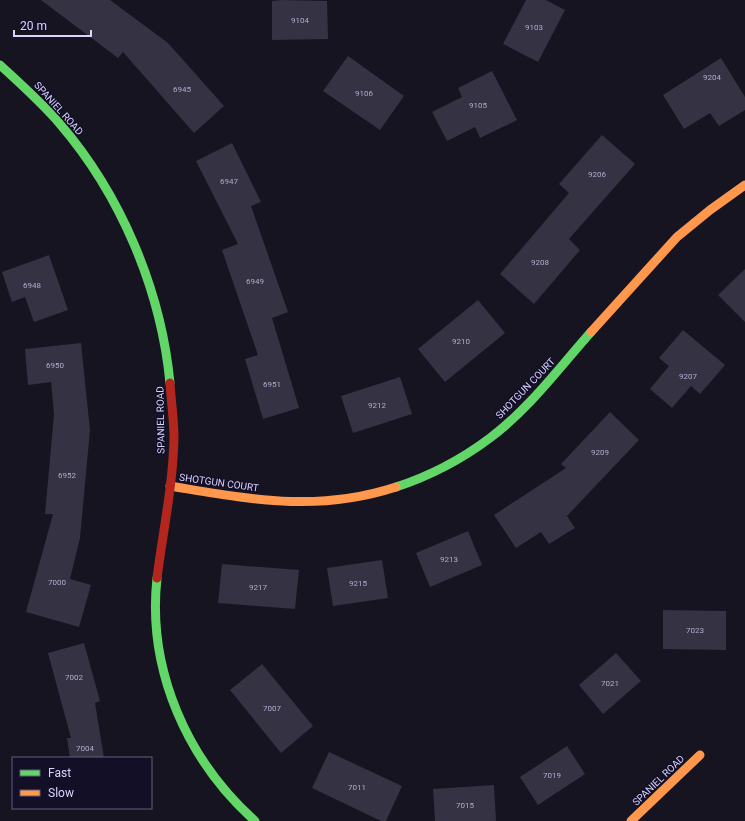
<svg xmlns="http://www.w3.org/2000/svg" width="745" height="821" font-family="Roboto,sans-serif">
  <rect width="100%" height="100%" fill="#161421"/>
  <g fill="#343243">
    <polygon points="41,0 110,0 168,43 224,106 194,133 123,52 118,58"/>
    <polygon points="282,0 327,1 328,39 272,40 272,1"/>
    <polygon points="526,0 546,0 565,10 538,62 503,44"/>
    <polygon points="348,56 404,96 380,130 323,91"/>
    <polygon points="721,58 745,97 745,110 719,126 710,113 684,129 663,95"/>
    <polygon points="492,71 517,120 480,138 475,127 447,141 432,112 462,97 458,88"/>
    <polygon points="602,135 635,164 569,239 580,250 534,304 500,274 569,193 559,184"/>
    <polygon points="232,143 261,202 251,206 288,312 272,318 299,408 263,419 245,359 258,355 222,250 238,244 196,161"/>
    <polygon points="49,255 68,310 34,322 25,297 12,302 2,272"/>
    <polygon points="745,269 745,322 718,295"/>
    <polygon points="478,300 505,333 445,382 418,349"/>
    <polygon points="683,330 725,365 700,394 691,386 672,408 650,389 669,366 659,358"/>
    <polygon points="81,343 90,430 80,538 70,579 91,585 79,627 26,612 53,514 45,514 54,414 51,382 28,385 25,349"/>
    <polygon points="400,377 412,414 353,433 341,396"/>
    <polygon points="610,412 639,440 567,516 575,528 549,544 541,532 516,548 494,515 566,468 561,464"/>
    <polygon points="468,531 482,565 430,587 416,553"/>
    <polygon points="382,560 388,598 333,606 327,568"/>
    <polygon points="222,564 299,570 295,609 218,603"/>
    <polygon points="663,610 726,611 726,650 663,649"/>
    <polygon points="84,643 100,701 95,703 104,758 70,758 67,738 71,738 48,653"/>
    <polygon points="616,653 641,681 603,714 579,685"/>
    <polygon points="262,664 313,726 281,753 230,690"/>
    <polygon points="567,746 585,774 538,805 520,777"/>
    <polygon points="329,752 402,786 386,821 381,821 312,788"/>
    <polygon points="494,785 496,821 435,821 433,789"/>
  </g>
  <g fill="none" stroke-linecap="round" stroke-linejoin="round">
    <g stroke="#63d668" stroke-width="9">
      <path d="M 0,65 C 21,84 42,103 60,124 C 121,195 161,290 170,383"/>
      <path d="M 396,487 C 430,476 462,459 490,438 C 529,409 559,368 591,332"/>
      <path d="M 157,578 C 147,670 187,760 255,821"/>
    </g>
    <g stroke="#ff974d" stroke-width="9">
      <polyline points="591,332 677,237 710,210 745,185"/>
      <path d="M 170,486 C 250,499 316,513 396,487"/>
      <polyline points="631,821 700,755"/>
    </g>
    <path stroke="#b3261e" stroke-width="9" d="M 157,578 C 163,531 173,485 174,438 C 174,419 171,401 170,383"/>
  </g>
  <g text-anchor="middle" stroke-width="3" stroke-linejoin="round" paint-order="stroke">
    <g font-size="8" fill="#b0acd0">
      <text x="300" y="23">9104</text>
      <text x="534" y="30">9103</text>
      <text x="712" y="80">9204</text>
      <text x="182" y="92">6945</text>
      <text x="364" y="96">9106</text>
      <text x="478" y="108">9105</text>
      <text x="597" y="177">9206</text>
      <text x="229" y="184">6947</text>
      <text x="540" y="265">9208</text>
      <text x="255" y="284">6949</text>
      <text x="32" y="288">6948</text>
      <text x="461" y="344">9210</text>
      <text x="55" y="368">6950</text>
      <text x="688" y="379">9207</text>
      <text x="272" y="387">6951</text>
      <text x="377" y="408">9212</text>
      <text x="600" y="455">9209</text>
      <text x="67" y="478">6952</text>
      <text x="449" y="562">9213</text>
      <text x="57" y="585">7000</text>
      <text x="358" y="586">9215</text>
      <text x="258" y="590">9217</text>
      <text x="695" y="633">7023</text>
      <text x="74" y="680">7002</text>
      <text x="610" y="686">7021</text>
      <text x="272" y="711">7007</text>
      <text x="85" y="751">7004</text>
      <text x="552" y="778">7019</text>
      <text x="357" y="790">7011</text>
      <text x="465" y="808">7015</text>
    </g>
    <g font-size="10" fill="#d9d4ff" stroke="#130f26">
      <text transform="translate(59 108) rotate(48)" y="4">SPANIEL ROAD</text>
      <text transform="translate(525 388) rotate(-46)" y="4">SHOTGUN COURT</text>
      <text transform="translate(160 420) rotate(-91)" y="4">SPANIEL ROAD</text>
      <text transform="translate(219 482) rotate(8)" y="4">SHOTGUN COURT</text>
      <text transform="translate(658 780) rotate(-44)" y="4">SPANIEL ROAD</text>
    </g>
  </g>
  <rect x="12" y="757" width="140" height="52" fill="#130f26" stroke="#625e7d"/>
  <rect x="20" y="770" width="20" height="6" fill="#63d668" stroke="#625e7d"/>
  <text x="48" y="777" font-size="12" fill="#d9d4ff">Fast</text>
  <rect x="20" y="790" width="20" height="6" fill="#ff974d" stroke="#625e7d"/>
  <text x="48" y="797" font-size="12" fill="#d9d4ff">Slow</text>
  <path d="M14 30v6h77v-6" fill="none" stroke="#d9d4ff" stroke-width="2"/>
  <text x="20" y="30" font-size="12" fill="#d9d4ff" stroke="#130f26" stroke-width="3" paint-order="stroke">20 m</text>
</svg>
